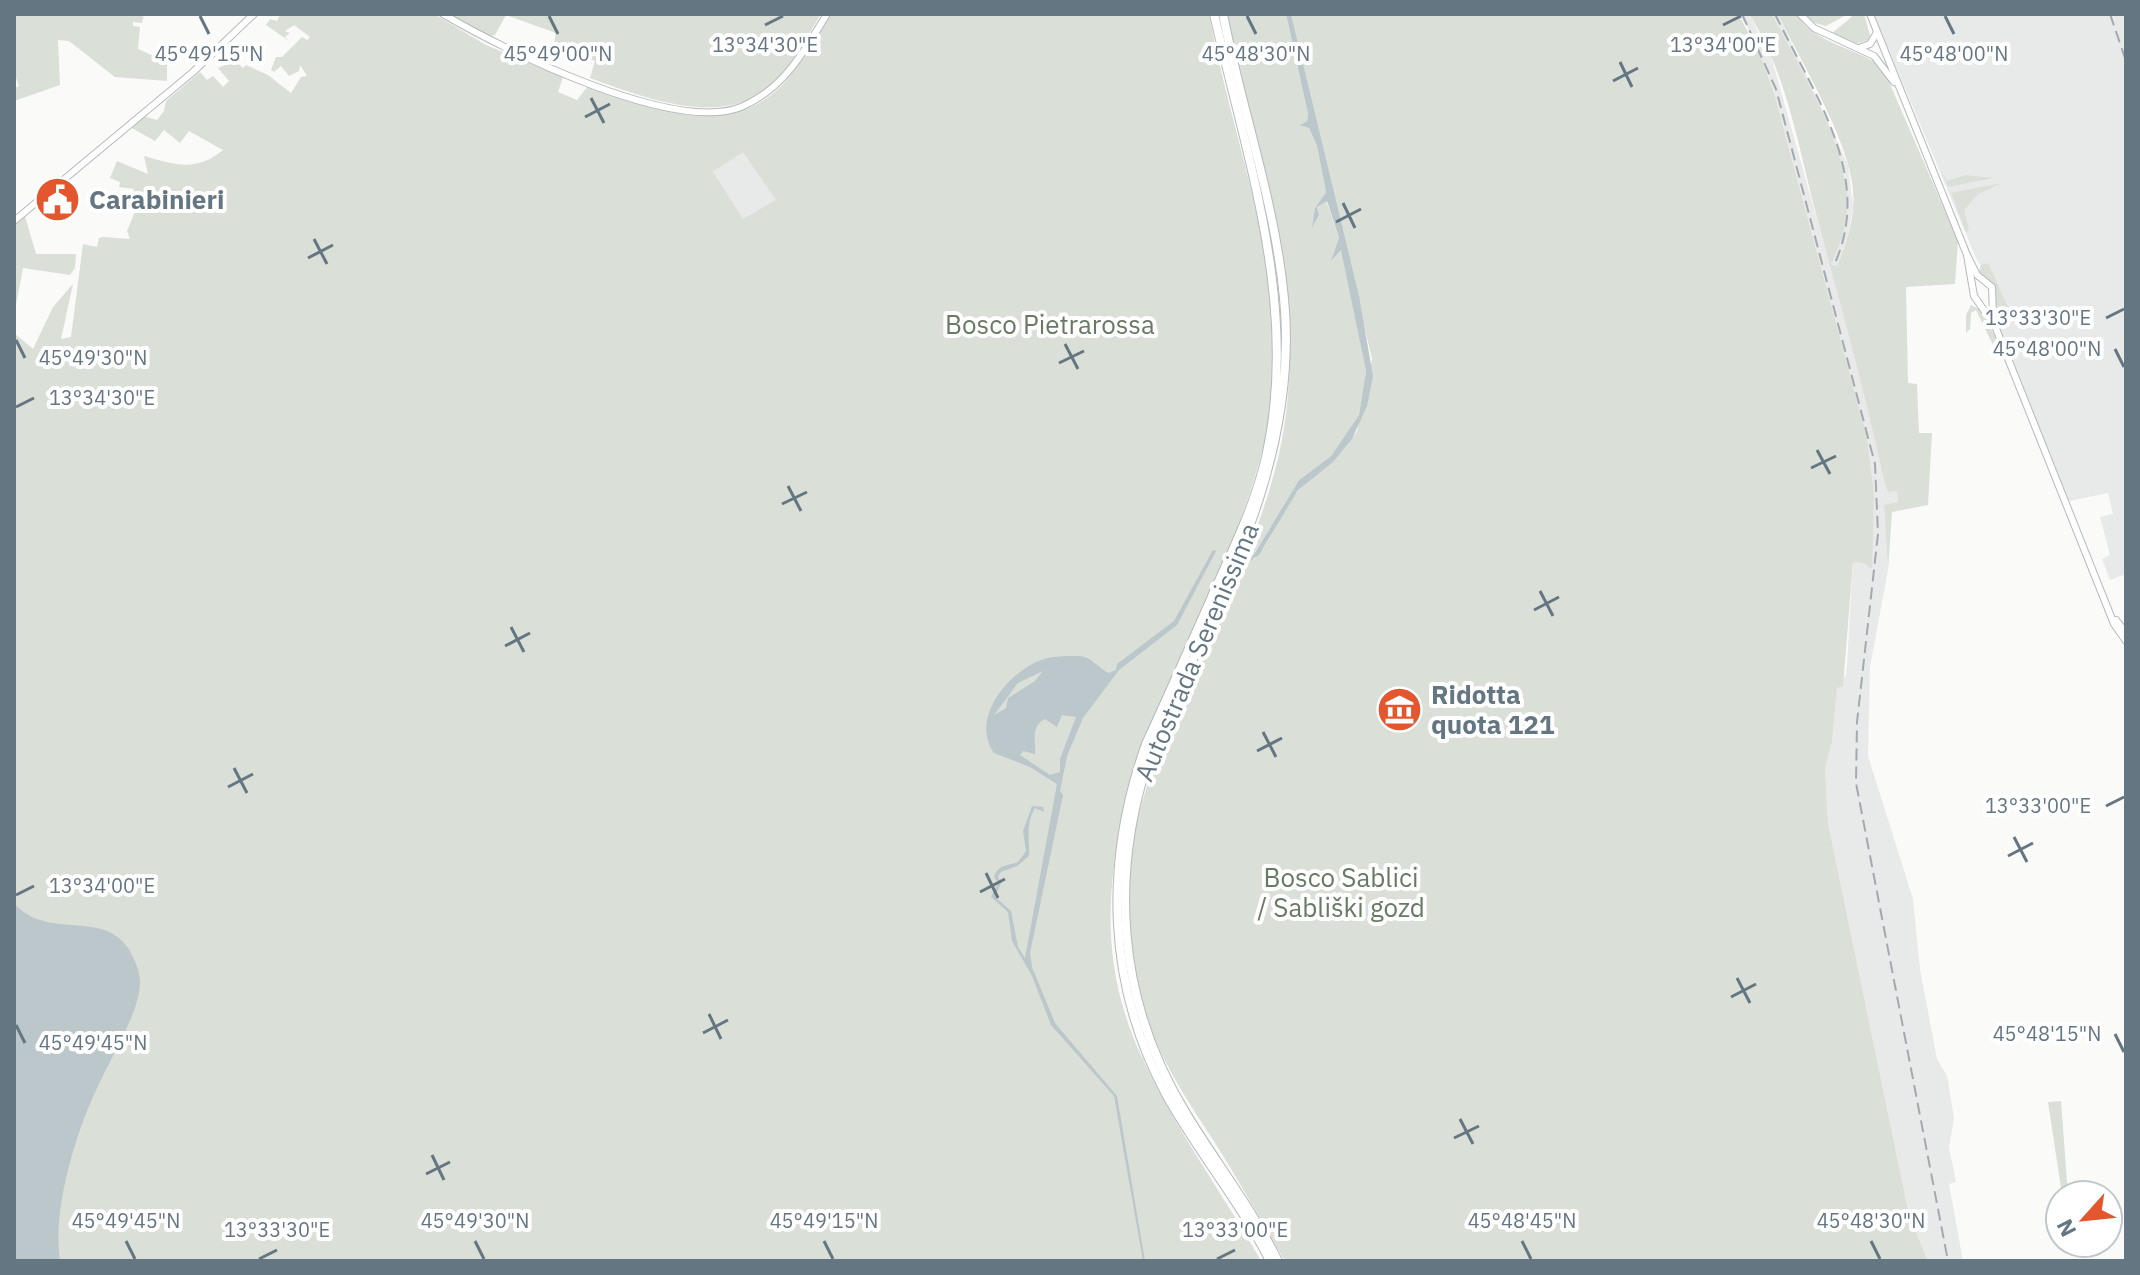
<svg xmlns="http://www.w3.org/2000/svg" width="2140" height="1275" font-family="'IBM Plex Sans',sans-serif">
  <rect width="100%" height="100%" fill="#fafaf8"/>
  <g fill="#e8e9e9">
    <polygon points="1738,14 1749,14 1771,56 1864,386 1884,481 1888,492 1897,491 1898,503 1884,505 1888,570 1870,667 1868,756 1913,899 1920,969 1937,1059 1947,1076 1950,1093 1954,1119 1949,1147 1956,1182 1949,1184 1963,1261 1928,1261 1909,1215 1828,823 1825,769 1832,742 1837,687 1846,675 1847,665 1853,562 1864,563 1874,493 1867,437 1783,126 1748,28"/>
    <polygon points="1772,14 1778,14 1848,165 1853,206 1848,236 1837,267 1831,263 1844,229 1847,209 1845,176 1835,146"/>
    <polygon points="1874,14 2126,14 2126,574 2110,580 2102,559 2110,555 2100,517 2113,514 2108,493 2069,501 1997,323 1996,286 1986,276 1976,258"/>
    <polygon points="743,151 777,200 745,222 711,174"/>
  </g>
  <g fill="#dadfd7" fill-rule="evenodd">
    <polygon points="14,14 144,14 142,23 133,22 133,26 140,27 138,49 167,62 167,81 115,77 69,41 58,40 60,85 14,101 14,88 19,86 14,72"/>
    <path d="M 280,14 L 434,14 L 486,45 L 563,77 L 558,92 L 577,100 L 588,86 C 652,106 729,143 785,82 C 802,62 815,36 829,14 L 1209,14 C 1232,142 1289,273 1271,405 C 1259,493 1218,573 1182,653 C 1125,781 1077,919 1141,1055 C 1174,1127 1222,1192 1261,1261 L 14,1261 L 14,333 L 33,349 L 53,307 L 73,284 L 61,339 L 71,337 L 83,244 L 97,247 L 99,238 L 103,237 L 130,239 L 127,231 L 136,209 L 130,203 L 134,189 L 119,187 L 120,182 L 110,178 L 117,161 L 148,174 L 144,156 C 175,165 197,172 223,150 L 189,131 L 180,143 L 164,130 L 155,141 L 130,127 L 143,116 L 157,120 L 164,111 L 166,101 L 200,72 L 207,80 L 213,76 L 223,87 L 229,81 L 218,68 L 235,61 L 243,68 L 246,65 L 268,75 L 291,93 L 301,77 L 307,76 L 300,65 L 299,71 L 289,76 L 281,66 L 274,72 L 271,70 L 276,57 L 282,57 L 302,37 L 307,40 L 310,37 L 294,25 L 285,31 L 290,33 L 285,37 L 289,41 L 266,25 L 270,19 L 277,21 ZM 743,152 L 776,200 L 743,219 L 713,172 Z"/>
    <path d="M 450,14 L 821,14 C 809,33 799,54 785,72 C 735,134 651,100 590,78 L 595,61 L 554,43 L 556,33 L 506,15 L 495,35 L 490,36 Z"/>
    <path d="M 1227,14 L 1286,14 L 1308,114 L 1307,121 L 1301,124 L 1309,128 L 1317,146 L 1326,192 L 1315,208 L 1313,226 L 1319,215 L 1317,207 L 1326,200 L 1339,239 L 1332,261 L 1339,249 L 1342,250 L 1366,371 L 1359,415 L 1331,456 L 1299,480 L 1253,556 L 1254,560 C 1273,539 1282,509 1301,487 C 1320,465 1339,461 1357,431 L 1372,359 L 1291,14 L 1738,14 L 1759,52 L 1775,97 L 1867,437 L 1874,493 L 1872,569 L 1864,563 L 1853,562 L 1843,686 L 1837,688 L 1832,742 L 1825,769 L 1828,823 L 1909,1215 L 1928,1261 L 1285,1261 C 1262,1223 1241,1184 1217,1146 C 1191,1106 1163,1065 1147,1019 C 1131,970 1122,883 1134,833 C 1164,701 1249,586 1279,454 C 1292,396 1292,337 1285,279 Z"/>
    <path d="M 1749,14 L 1772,14 C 1799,69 1851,148 1847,210 C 1846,229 1839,247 1831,264 L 1837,266 C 1848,240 1857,211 1852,182 C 1844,132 1801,62 1778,14 L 1797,14 C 1811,43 1859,48 1883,68 L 1958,241 L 1955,284 L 1906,287 L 1908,383 L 1917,384 L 1919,433 L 1932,433 L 1928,505 L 1892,512 L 1888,570 L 1884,505 L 1898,502 L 1897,491 L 1888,492 L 1884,481 C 1865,389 1839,301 1815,210 C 1798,145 1786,71 1749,14 Z"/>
    <polygon points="1805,14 1848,14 1826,26 1815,23"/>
    <polygon points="1855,14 1864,14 1871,39 1856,44 1831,34"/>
    <polygon points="1940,169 1947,181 1965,175 1993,178 1948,187"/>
    <polygon points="2002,183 1978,194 1964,210 1969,230 1966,232 1951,193"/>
    <polygon points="25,216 36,254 76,254 75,268 70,275 23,268 14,315 14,225"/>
    <polygon points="1988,263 2013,318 1999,327 1994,302 1996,288 1979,272 1981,265"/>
    <polygon points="1971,305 1981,310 1998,342 1993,345 1976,310 1971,313 1970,329 1966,333 1966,315"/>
    <polygon points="2061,1101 2068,1195 2061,1188 2048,1102"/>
  </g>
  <g fill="#bbc7cb" fill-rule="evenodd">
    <polygon points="1286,14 1291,14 1359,296 1373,376 1367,406 1352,439 1333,462 1298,490 1259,555 1250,561 1299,480 1331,456 1359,415 1366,371 1341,250 1331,261 1339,238 1327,201 1317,207 1319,215 1312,228 1315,208 1326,192 1317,146 1309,128 1300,125 1307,121 1308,114"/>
    <path d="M 1213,550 L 1216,551 L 1177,625 L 1119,670 L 1083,718 L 1067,756 L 1060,791 L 1063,795 L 1030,953 L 1032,967 L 1055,1023 L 1117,1096 L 1145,1261 L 1143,1261 L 1114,1096 L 1051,1025 L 1032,976 L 1012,941 L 1008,912 L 991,897 L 998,883 L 994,877 C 998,864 1008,866 1018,862 L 1026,851 L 1023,831 L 1032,806 L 1043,807 L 1044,812 L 1035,808 C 1025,825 1030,838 1029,856 L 1017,866 L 1001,872 L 998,877 L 1001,883 L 995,897 L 1011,911 L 1018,947 L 1025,958 L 1057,784 L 1030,767 L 994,753 C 970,719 1007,673 1041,660 C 1051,656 1067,656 1078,656 C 1092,656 1097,668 1109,673 L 1116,670 L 1117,664 L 1174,621 ZM 1043,671 L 1035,681 L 1008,698 L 1006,708 L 994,715 L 1018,683 ZM 1062,715 L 1076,717 L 1060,759 L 1060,772 L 1050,775 L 1020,755 L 1023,751 L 1035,754 C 1036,740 1030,727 1045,719 L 1057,727 Z"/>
    <path d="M 14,903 C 46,941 102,909 128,948 C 134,958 140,971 140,982 C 140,1012 111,1057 99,1084 C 76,1131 52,1209 60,1261 L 14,1261 Z"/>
  </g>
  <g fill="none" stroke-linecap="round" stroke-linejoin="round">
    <defs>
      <g id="primary">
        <path d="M 443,14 C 504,50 673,134 741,107 C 784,89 804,51 827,14"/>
        <polyline points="1800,14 1814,28 1874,56 1894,82"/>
        <polyline points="1870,14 1967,255 1977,275 1992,287 1993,317"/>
        <polyline points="1859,48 1870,44 1876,34"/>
        <polyline points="14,221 193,72 254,14"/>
        <polyline points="1967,255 1974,296 1995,326 2114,624 2126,641"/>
        <polyline points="2116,620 2126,633"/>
      </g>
      <g id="motorway">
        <path d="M 1214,14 C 1247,160 1300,307 1266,457 C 1255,505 1233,549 1213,594 C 1191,644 1169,694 1146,744 C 1104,862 1106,984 1167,1096 C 1199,1153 1241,1203 1270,1261"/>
        <path d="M 1223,14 C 1241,108 1275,202 1284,298 C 1300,461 1217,602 1153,746 C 1108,872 1116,1000 1187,1115 C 1217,1164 1252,1209 1278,1261"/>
      </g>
    </defs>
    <use href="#primary" stroke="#b5babe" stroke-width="8"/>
    <use href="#motorway" stroke="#b4b9bd" stroke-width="10"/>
    <use href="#primary" stroke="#fff" stroke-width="6"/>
    <use href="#motorway" stroke="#fff" stroke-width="8"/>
    <g stroke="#a2aab0" stroke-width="2" stroke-dasharray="12 6" stroke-linecap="butt">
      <polyline points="1742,14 1776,89 1875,464 1878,534 1857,722 1856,783 1948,1261"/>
      <path d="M 1775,14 C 1813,93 1875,177 1834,265"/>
      <polyline points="2110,14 2126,61"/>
      <polyline points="2124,14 2126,20"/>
    </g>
  </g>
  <path fill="none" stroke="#657683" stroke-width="3" d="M 200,16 L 209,34M 549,16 L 558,34M 1247,16 L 1256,34M 1945,16 L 1954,34M 765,25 L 783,16M 1723,25 L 1741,16M 1620,62 L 1632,87M 1613,81 L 1638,68M 591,98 L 604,123M 585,117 L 610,104M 1343,203 L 1355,228M 1336,222 L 1361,209M 314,239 L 327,264M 308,258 L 333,245M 2106,318 L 2124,309M 16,340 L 25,358M 1065,344 L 1078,369M 2115,349 L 2124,367M 1059,363 L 1084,351M 16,407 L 34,398M 1817,450 L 1830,474M 1811,468 L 1836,456M 788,486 L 801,511M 782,504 L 807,492M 1540,591 L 1553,616M 1534,610 L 1559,597M 511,627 L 524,652M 505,646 L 530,633M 1263,732 L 1276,757M 1257,751 L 1282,738M 234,768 L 247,793M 228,787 L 253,774M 2106,806 L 2124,797M 2014,837 L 2027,862M 2008,856 L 2033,843M 986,873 L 998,898M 980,892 L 1005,879M 16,895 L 34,886M 1737,978 L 1750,1003M 1731,997 L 1756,984M 709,1014 L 721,1039M 16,1025 L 25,1043M 703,1033 L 728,1020M 2115,1034 L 2124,1052M 1460,1119 L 1473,1144M 1454,1138 L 1479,1126M 432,1155 L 444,1180M 426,1174 L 450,1162M 126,1241 L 135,1259M 475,1241 L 484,1259M 824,1241 L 833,1259M 1522,1241 L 1531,1259M 1871,1241 L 1880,1259M 259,1259 L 277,1250M 1217,1259 L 1235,1250"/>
  <defs>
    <symbol id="civic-disc" viewBox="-11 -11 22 22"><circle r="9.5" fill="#e4572e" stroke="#fff"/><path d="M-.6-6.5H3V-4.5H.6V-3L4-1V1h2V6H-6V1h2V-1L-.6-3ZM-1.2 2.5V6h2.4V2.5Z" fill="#fff"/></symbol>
    <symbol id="museum-disc" viewBox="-11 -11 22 22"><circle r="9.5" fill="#e4572e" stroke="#fff"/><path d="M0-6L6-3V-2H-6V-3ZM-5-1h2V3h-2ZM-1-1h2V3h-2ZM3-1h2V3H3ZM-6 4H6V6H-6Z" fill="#fff"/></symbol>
  </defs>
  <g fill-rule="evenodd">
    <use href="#civic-disc" x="32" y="174" width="51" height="51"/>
    <use href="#museum-disc" x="1374" y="684" width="51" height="51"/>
  </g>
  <g text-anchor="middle" stroke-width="8" stroke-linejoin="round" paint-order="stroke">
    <g font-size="26" font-weight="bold" fill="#657683" stroke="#fff" text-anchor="start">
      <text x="89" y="209">Carabinieri</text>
      <text x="1431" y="704">Ridotta<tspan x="1431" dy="30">quota 121</tspan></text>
    </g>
    <g font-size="26" fill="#687a64" stroke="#fff">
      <text x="1050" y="334">Bosco Pietrarossa</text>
      <text x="1341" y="887">Bosco Sablici<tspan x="1341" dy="30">/ Sabliški gozd</tspan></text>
    </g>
    <g font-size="26" fill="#657683" stroke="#fff">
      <text transform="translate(1197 652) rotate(-67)" y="9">Autostrada Serenissima</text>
    </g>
  </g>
  <g font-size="20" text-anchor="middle" fill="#657683" stroke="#fff" stroke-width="8" stroke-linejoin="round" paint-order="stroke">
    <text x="765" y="52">13°34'30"E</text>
    <text x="1723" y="52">13°34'00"E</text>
    <text x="209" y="61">45°49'15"N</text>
    <text x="558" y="61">45°49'00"N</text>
    <text x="1256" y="61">45°48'30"N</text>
    <text x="1954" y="61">45°48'00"N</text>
    <text x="2038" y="325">13°33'30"E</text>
    <text x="2047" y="356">45°48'00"N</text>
    <text x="93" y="365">45°49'30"N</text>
    <text x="102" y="405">13°34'30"E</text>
    <text x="2038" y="813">13°33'00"E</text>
    <text x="102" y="893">13°34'00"E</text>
    <text x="2047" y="1041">45°48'15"N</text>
    <text x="93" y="1050">45°49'45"N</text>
    <text x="126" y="1228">45°49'45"N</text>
    <text x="475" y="1228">45°49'30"N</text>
    <text x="824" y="1228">45°49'15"N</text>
    <text x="1522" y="1228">45°48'45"N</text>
    <text x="1871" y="1228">45°48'30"N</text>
    <text x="277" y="1237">13°33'30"E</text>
    <text x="1235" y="1237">13°33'00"E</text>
  </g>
  <rect width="2140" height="1275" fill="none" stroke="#657683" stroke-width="32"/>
  <g transform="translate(2084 1219) rotate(243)"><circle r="38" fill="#ffffff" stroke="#c1c8cd" stroke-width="2"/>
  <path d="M0-6L14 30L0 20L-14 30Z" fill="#e4572e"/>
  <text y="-12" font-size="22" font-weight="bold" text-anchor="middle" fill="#657683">N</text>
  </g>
</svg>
